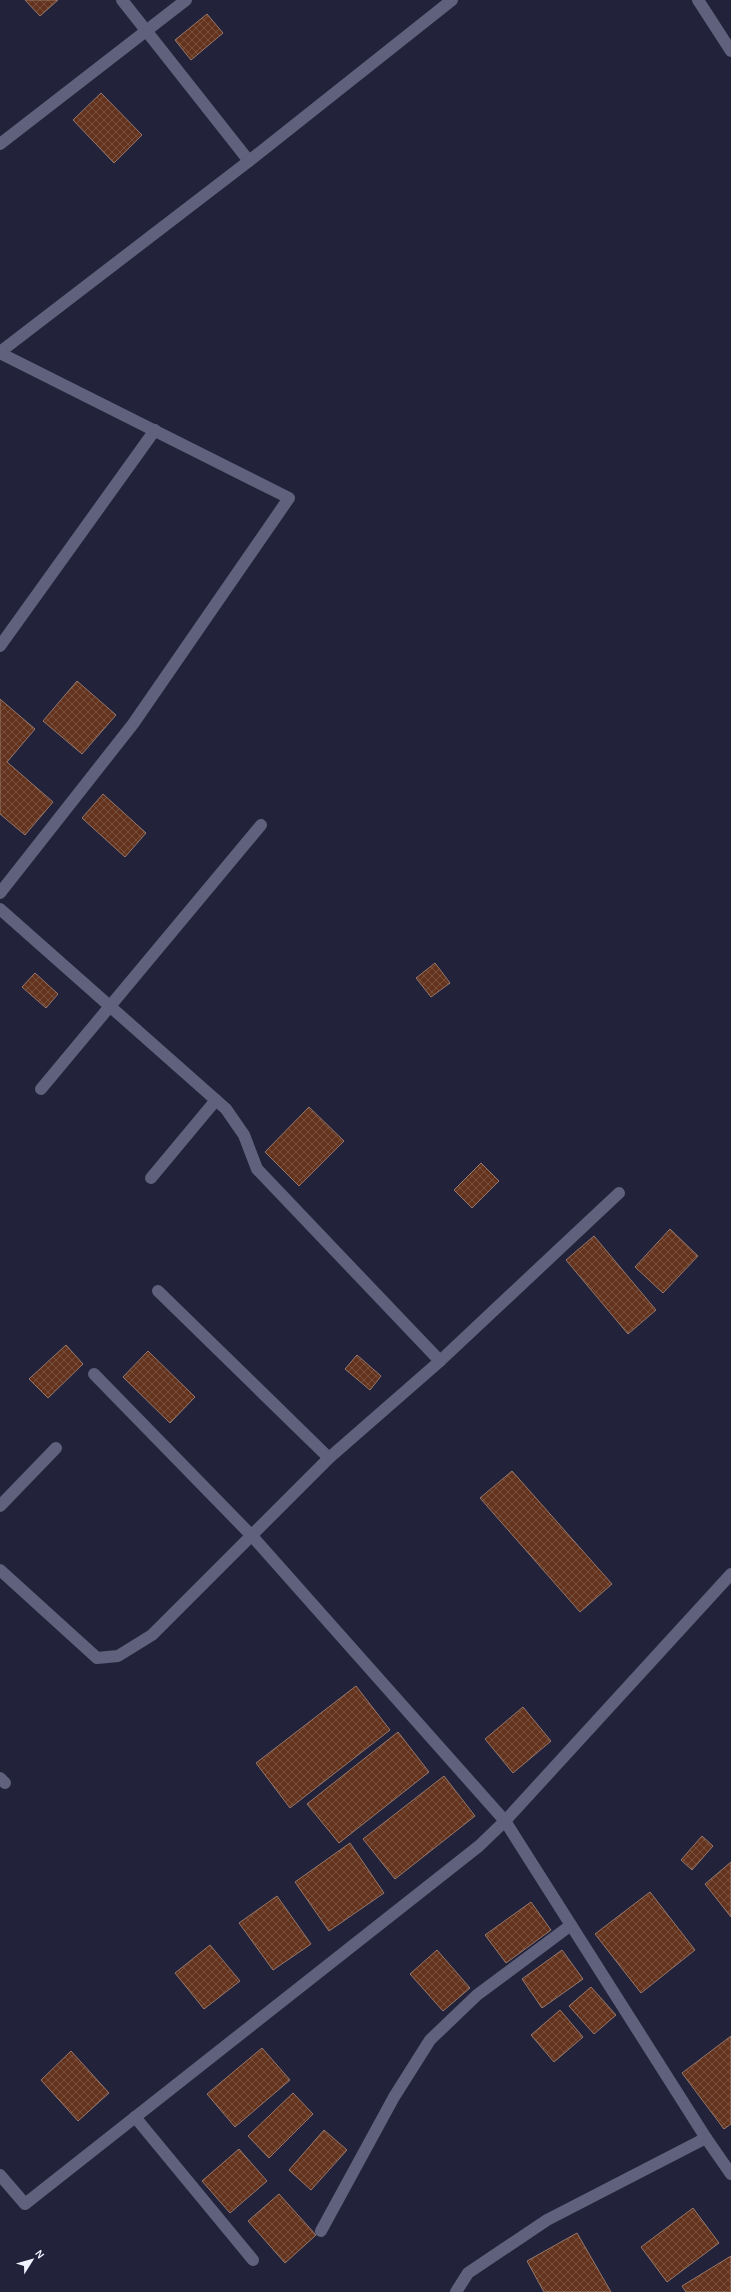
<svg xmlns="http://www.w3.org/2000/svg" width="731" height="2292" font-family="Karla,sans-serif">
  <defs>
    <pattern id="building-cross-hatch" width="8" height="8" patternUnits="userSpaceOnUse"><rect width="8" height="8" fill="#63331d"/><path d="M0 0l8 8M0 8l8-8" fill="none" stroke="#7a513f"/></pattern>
  </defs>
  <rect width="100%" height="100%" fill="#22223a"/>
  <g fill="url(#building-cross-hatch)" stroke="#97786b">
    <polygon points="25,0 58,0 40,16"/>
    <polygon points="207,14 223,33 191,60 175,40"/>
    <polygon points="101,93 142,135 114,163 73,120"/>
    <polygon points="77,681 116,715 82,754 43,721"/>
    <polygon points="0,699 35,729 7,762 53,802 25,835 0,814"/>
    <polygon points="103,794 146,833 125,857 82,818"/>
    <polygon points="435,963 450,983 431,997 416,978"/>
    <polygon points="35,973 58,994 46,1008 22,987"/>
    <polygon points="309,1107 344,1141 299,1186 265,1152"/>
    <polygon points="481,1163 499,1181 472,1208 454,1190"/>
    <polygon points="670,1229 698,1256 663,1293 635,1267"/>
    <polygon points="594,1236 656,1310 628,1334 566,1260"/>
    <polygon points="66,1345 83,1364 48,1398 29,1379"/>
    <polygon points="148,1351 195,1397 170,1423 123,1377"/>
    <polygon points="357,1355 381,1376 370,1390 345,1369"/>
    <polygon points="512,1471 612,1584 580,1612 480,1498"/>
    <polygon points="356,1686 390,1730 290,1808 256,1763"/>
    <polygon points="523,1707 551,1741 513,1773 485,1739"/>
    <polygon points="398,1732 429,1772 339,1843 307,1804"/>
    <polygon points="444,1776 475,1816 395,1879 363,1839"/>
    <polygon points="702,1836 713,1846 692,1870 681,1860"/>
    <polygon points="350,1843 384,1893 329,1931 295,1882"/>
    <polygon points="731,1862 731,1917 705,1884"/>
    <polygon points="650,1892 695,1950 641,1993 595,1934"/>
    <polygon points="277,1896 311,1944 273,1970 239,1923"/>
    <polygon points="531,1902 551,1930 506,1963 485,1935"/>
    <polygon points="210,1945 240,1981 204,2009 175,1973"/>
    <polygon points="437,1950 470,1988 443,2011 410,1974"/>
    <polygon points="562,1950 583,1979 542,2008 522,1979"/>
    <polygon points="591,1987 616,2015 594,2034 569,2006"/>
    <polygon points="560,2010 583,2037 554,2062 531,2035"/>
    <polygon points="731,2036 731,2124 724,2129 682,2073"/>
    <polygon points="262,2048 290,2080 235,2127 207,2094"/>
    <polygon points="71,2051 109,2093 78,2121 41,2080"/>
    <polygon points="293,2093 313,2114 269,2158 248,2136"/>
    <polygon points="324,2130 347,2150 311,2190 289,2170"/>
    <polygon points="239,2149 267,2181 230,2213 202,2181"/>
    <polygon points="279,2194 316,2235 285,2263 248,2221"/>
    <polygon points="693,2208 719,2243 667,2282 641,2247"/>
    <polygon points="577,2233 611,2292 544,2292 527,2261"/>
    <polygon points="731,2256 731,2292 686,2292 682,2286"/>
  </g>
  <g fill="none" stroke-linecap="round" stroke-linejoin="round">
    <g stroke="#60617c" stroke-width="12">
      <polyline points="122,0 249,161"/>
      <polyline points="698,0 731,51"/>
      <polyline points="0,144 186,0"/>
      <polyline points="0,352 249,161 452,0"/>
      <polyline points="0,353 289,498 133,724 0,893"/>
      <polyline points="0,646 155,430"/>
      <polyline points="0,909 226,1109 244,1135 257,1169 440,1361"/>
      <polyline points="41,1089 261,825"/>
      <polyline points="151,1178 216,1100"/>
      <polyline points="158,1291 329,1458"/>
      <polyline points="94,1374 252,1536 505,1821 706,2138 731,2174"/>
      <polyline points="0,1506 56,1448"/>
      <polyline points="0,1570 97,1658 118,1656 152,1635 329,1458 440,1361 619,1193"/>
      <polyline points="0,1778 5,1783"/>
      <polyline points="135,2117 253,2260"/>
      <polyline points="0,2175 25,2204 479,1846 505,1821 731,1574"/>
      <polyline points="321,2231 394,2097 430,2040 477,1995 571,1925"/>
      <polyline points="456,2292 468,2273 547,2220 706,2138"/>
    </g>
  </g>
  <g transform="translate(32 2260) rotate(53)" stroke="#22223a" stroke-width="3" paint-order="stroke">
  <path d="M0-3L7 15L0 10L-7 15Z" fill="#f1f2ff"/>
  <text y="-6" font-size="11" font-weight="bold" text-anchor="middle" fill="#f1f2ff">N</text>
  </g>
</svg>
